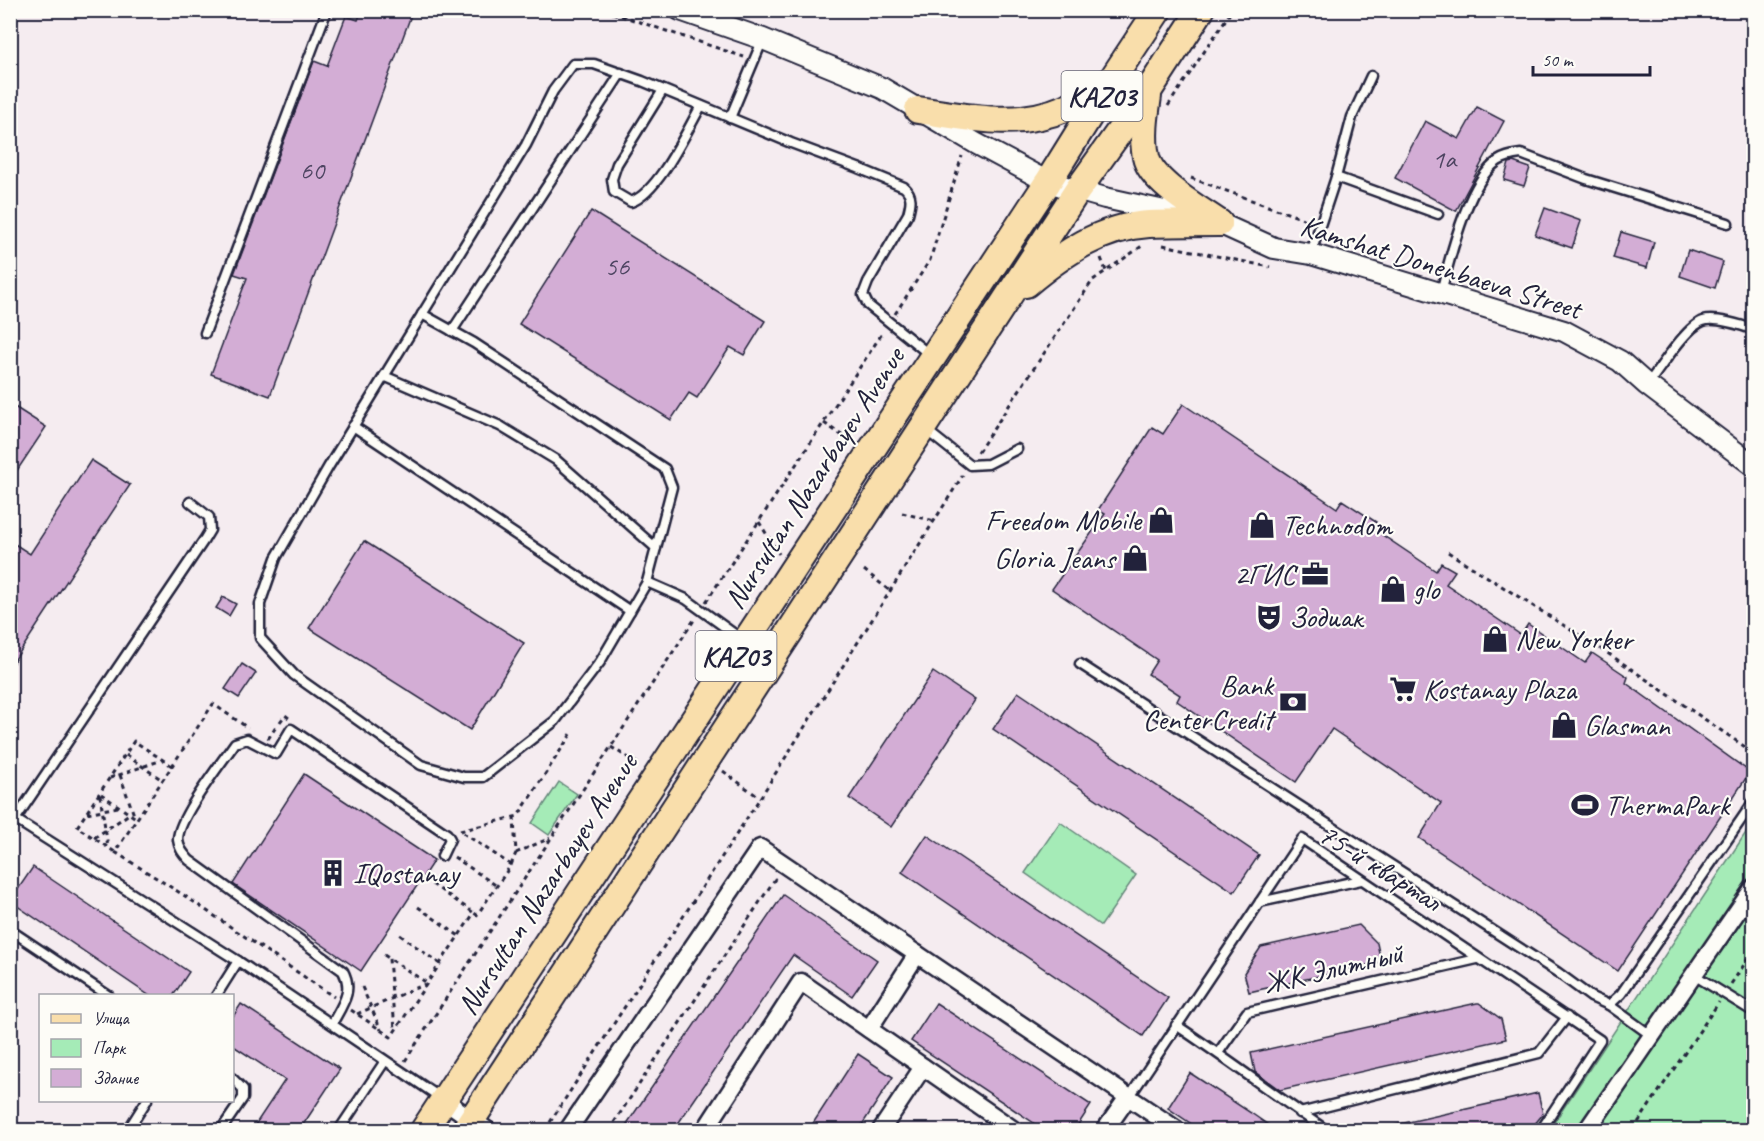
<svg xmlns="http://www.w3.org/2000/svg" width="1764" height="1141" font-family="Caveat,sans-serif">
  <rect width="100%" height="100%" fill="#f5ecf0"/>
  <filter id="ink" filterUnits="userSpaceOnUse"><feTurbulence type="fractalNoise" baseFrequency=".0167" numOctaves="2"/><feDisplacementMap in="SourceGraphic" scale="12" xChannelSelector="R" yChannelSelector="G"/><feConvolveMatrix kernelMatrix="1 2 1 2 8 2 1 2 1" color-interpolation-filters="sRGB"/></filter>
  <g filter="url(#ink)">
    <g fill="#a5ebb7" stroke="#648679" stroke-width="1.5">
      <polygon points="559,782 577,794 549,835 532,823"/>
      <polygon points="1060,822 1136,875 1101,926 1025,873"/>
      <polygon points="1753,822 1753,1130 1549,1130"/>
    </g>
    <g fill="#d3add5" stroke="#22223b" stroke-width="1.5">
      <polygon points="362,10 413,10 270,396 211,374 247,278 234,274 314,61 327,66 346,16 358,20"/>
      <polygon points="1477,107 1504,121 1456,211 1395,178 1425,121 1459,139"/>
      <polygon points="1513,162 1530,168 1524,186 1504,180 1509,163"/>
      <polygon points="1545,208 1581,221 1572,248 1535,235"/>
      <polygon points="591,211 765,321 744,355 730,347 697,398 689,393 671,420 519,324"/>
      <polygon points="1621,232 1654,242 1647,268 1613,258"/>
      <polygon points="1688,250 1723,262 1715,288 1680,276"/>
      <polygon points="10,404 46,427 10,481"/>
      <polygon points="1183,404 1337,508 1342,500 1376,522 1372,528 1436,571 1441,563 1455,571 1446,584 1521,635 1528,624 1585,663 1592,653 1628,677 1626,683 1750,772 1618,971 1419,838 1441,803 1332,729 1296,782 1177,701 1180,695 1148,674 1157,660 1052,589 1105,514 1098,510 1152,427 1163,434"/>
      <polygon points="91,460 130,485 10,667 10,541 30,554"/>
      <polygon points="364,541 524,643 470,730 309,628"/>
      <polygon points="223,597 236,604 229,616 216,608"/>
      <polygon points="242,664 256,673 239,698 225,689"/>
      <polygon points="933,672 975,700 891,827 849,798"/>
      <polygon points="1018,692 1259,855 1234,892 993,729"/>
      <polygon points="304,774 434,860 361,971 233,884"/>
      <polygon points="927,835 1168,998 1143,1036 902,872"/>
      <polygon points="33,867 189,972 173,996 150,996 10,901"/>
      <polygon points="783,895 877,960 852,996 793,955 673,1131 622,1131"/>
      <polygon points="1359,925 1377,943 1381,962 1249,992 1244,973 1261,947"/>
      <polygon points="936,1003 1091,1105 1074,1131 1046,1131 911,1041"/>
      <polygon points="1477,1003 1479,1003 1501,1019 1506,1039 1280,1090 1255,1072 1251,1053"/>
      <polygon points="241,1004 340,1069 299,1131 251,1131 285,1080 232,1045 232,1018"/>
      <polygon points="858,1054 893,1077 858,1131 808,1131"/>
      <polygon points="1190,1073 1251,1113 1277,1131 1202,1131 1168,1108"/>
      <polygon points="1538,1093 1543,1114 1529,1131 1396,1131 1395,1125"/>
    </g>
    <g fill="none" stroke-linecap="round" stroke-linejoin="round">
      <defs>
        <g id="service">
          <path d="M 663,90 L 617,164 L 612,179 L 614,192 L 631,202 C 659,192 686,132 701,106"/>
          <polyline points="730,118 763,39"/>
          <polyline points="1336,177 1438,214"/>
          <polyline points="1311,253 1336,177 1352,117 1371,76"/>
          <path d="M 1441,292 C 1450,258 1468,181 1498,161 C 1504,157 1513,155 1521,154 L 1586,179 L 1728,223"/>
          <path d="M 422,314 L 474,343 L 665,469 L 672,487 L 647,582 L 600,662 L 555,721 L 483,777 L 464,777 L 421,765 L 294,675 L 260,638 L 260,604 L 276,558 L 329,466 L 526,145 L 553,91 L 573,64 L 594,64 L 642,81 L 791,143 L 858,168 L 904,187 C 913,195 911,203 908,214 L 868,282 L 863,295 L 868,305 L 930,355"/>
          <polyline points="452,331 621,73"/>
          <polyline points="205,333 327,10"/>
          <polyline points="384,376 500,426 556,460 656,548"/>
          <path d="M 1647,385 C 1659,370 1686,327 1703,321 C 1714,317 1742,325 1754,330"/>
          <polyline points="353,426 630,611"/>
          <polyline points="926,430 970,465 988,464 1017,449"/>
          <polyline points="647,582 686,599 744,641"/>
          <polyline points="1080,664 1557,972 1591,997 1609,1005 1621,994 1754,801"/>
          <polyline points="10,816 238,961 441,1098"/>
          <polyline points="10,827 204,540 210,530 209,517 190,502"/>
          <polyline points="1260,902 1361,880"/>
          <polyline points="10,930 109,996"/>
          <polyline points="1694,975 1754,1012"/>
          <polyline points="216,996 238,961"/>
          <polyline points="1609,1005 1652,1036"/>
          <path d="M 332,1024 C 342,1005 354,991 343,971 L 189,860 C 184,854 179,849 178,840 C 177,819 222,762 235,743 L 247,739 L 276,754 L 291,729 L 447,834 L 450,839 L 442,856"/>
          <path d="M 1176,1025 C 1227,1059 1276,1096 1326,1130"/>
          <polyline points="1218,1053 1247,1012 1477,959"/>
          <polyline points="1128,1097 1134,1090 1302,839 1600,1040 1541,1130"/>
          <polyline points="1300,1113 1539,1053 1567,1017"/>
          <polyline points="10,1126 18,1130"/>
          <polyline points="128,1130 147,1100"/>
          <polyline points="221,1130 243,1098 243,1089 232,1078"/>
          <polyline points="339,1130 385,1061"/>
        </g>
        <g id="minor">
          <polyline points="869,1029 917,954"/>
          <polyline points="444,1100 487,1130"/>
          <polyline points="568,1130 760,848 1177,1130"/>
          <polyline points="711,1130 707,1127 801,982 1014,1130"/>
          <polyline points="881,1130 923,1067"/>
          <polyline points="1105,1130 1128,1097"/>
          <polyline points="1587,1130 1754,887"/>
        </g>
        <polyline id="tertiary" points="680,10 763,39 882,88 977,144 1048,182 1105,198 1219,223 1274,248 1311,254 1564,331 1620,361 1647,385 1754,466"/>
        <g id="primary">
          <path d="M 1148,96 C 1145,116 1142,137 1146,157 C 1151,182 1199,209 1219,223"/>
          <path d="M 918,110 C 968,117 1017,129 1065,108 C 1079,102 1092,93 1106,86"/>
          <path d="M 1026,284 C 1062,254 1101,227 1149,224 C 1172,223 1196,223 1219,223"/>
          <polyline points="424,1130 1048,182 1109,84 1158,10"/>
          <polyline points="465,1130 1077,191 1149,90 1201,10"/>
        </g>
      </defs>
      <use href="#service" stroke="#22223b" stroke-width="13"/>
      <use href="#minor" stroke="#22223b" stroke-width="21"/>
      <use href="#tertiary" stroke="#22223b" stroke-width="24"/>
      <use href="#primary" stroke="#22223b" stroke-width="30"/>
      <g stroke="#22223b" stroke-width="3" stroke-dasharray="4.5 4.5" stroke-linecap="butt">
        <polyline points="604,10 744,57"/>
        <polyline points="1168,106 1232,10"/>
        <polyline points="1191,178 1309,221"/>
        <polyline points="1163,245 1270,267"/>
        <polyline points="1101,258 1106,271"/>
        <polyline points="895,314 930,260 962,156"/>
        <polyline points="824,423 853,443"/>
        <polyline points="978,452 1093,280 1142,246"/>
        <polyline points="902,513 935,521"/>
        <polyline points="759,522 779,554"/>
        <polyline points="1448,552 1612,656 1754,753"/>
        <polyline points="864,570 890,591"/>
        <polyline points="706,602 883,332"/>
        <polyline points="280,722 285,715 289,718"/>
        <polyline points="268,739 276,727"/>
        <polyline points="611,747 640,765"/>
        <polyline points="126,755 162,780"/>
        <polyline points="172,766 134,741 77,827 115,852 213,704 248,728"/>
        <polyline points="723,771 760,798"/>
        <polyline points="120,775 134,815"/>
        <polyline points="110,778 162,760"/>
        <polyline points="101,794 137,819"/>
        <polyline points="100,795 108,847"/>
        <polyline points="87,813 118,807"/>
        <polyline points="460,831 518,816 573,731"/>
        <polyline points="94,838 129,814"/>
        <polyline points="115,852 185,896 334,997"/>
        <polyline points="516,853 550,838"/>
        <polyline points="454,857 497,886"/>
        <polyline points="511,865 516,853 514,818"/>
        <polyline points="432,884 474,913"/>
        <polyline points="418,907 459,936"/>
        <polyline points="400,935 440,964"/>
        <polyline points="384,955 427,983"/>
        <polyline points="389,959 395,1029"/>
        <polyline points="1731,984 1754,950"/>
        <polyline points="362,987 381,1030"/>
        <polyline points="351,1010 391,1037 474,913 477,915 511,865 460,831"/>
        <polyline points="357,1014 425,984"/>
        <polyline points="405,1061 694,620"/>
        <polyline points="545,1130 760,798 963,475"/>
        <polyline points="609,1130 775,879 779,882"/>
        <polyline points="1633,1130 1719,1002"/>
      </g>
      <use href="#service" stroke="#fdfcf7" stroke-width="8"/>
      <use href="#minor" stroke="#fdfcf7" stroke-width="16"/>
      <use href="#tertiary" stroke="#fdfcf7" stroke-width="20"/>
      <use href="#primary" stroke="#f9deab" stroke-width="26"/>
    </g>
  </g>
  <defs>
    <symbol id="shop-bare" viewBox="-9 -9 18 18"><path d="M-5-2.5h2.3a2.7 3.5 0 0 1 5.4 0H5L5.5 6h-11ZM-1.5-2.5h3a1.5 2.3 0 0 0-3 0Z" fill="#22223b" stroke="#fdfcf7" stroke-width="2.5" paint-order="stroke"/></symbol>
    <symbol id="office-bare" viewBox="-9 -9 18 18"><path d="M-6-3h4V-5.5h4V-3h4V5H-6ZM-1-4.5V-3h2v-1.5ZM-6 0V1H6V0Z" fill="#22223b" stroke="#fdfcf7" stroke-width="2.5" paint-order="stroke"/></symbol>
    <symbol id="theatre-bare" viewBox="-9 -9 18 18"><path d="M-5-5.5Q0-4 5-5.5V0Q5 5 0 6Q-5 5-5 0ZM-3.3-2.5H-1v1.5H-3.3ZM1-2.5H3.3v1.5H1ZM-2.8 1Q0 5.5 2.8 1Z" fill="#22223b" stroke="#fdfcf7" stroke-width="2.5" paint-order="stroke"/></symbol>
    <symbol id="supermarket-bare" viewBox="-9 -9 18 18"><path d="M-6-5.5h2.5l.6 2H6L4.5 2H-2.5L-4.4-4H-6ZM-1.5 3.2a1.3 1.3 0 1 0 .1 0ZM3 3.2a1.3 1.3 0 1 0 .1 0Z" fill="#22223b" stroke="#fdfcf7" stroke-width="2.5" paint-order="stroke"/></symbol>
    <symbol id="bank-bare" viewBox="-9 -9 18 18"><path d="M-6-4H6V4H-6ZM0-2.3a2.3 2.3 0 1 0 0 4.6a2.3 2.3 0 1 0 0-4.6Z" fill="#22223b" stroke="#fdfcf7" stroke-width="2.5" paint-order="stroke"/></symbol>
    <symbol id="stadium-bare" viewBox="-9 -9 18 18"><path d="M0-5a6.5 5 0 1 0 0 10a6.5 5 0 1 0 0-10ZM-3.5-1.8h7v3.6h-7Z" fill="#22223b" stroke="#fdfcf7" stroke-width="2.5" paint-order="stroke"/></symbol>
    <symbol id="building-bare" viewBox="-9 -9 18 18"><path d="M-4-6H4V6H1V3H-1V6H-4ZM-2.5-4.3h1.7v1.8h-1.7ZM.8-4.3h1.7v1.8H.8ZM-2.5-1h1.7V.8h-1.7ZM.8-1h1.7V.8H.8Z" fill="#22223b" stroke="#fdfcf7" stroke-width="2.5" paint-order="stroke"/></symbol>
  </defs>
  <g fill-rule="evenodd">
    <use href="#shop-bare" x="1142" y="501" width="38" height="38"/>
    <use href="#shop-bare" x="1243" y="506" width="38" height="38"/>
    <use href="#shop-bare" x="1116" y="539" width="38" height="38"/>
    <use href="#office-bare" x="1296" y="555" width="38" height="38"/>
    <use href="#shop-bare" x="1374" y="570" width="38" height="38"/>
    <use href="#theatre-bare" x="1250" y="598" width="38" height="38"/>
    <use href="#shop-bare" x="1476" y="620" width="38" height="38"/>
    <use href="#supermarket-bare" x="1384" y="670" width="38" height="38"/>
    <use href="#bank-bare" x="1274" y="683" width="38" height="38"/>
    <use href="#shop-bare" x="1545" y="706" width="38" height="38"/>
    <use href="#stadium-bare" x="1566" y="786" width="38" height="38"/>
    <use href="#building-bare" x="314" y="854" width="38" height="38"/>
  </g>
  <g text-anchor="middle" stroke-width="4.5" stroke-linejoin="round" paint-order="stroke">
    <g font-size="27" fill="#4e4562">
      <text x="1444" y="168">1а</text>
      <text x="312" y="179">60</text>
      <text x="617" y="275">56</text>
    </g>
    <g fill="#fdfcf7" stroke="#646373" stroke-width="1.5">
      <rect x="1061.5" y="71" width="81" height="50" rx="4.5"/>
      <rect x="695.5" y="631" width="81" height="50" rx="4.5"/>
    </g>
    <g font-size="28" font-weight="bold" fill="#22223b">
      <text x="1102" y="106">KАZ03</text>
      <text x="736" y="666">KАZ03</text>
    </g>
    <g font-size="30" fill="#22223b" stroke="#fdfcf7">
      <text transform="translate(1441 267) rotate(17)" y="10">Kamshat Donenbaeva Street</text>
      <text transform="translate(814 478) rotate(-57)" y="10">Nursultan Nazarbayev Avenue</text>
      <text transform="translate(1380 867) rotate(32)" y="10">75-й квартал</text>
      <text transform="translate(547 884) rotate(-57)" y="10">Nursultan Nazarbayev Avenue</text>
      <text transform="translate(1333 968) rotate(-13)" y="10">ЖК Элитный</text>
    </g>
    <g font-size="30" fill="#22223b" stroke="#fdfcf7" text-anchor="start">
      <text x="1141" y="530" text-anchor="end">Freedom Mobile</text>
      <text x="1282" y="535">Technodom</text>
      <text x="1115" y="568" text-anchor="end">Gloria Jeans</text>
      <text x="1295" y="584" text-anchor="end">2ГИС</text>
      <text x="1413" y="599">glo</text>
      <text x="1289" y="627">Зодиак</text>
      <text x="1515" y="649">New Yorker</text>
      <text x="1273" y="695" text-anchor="end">Bank<tspan x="1273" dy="34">CenterCredit</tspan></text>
      <text x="1423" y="699">Kostanay Plaza</text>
      <text x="1584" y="735">Glasman</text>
      <text x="1605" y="815">ThermaPark</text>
      <text x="353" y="883">IQostanay</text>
    </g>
  </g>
  <rect width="1764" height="1141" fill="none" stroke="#fdfcf7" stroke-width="36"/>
  <rect x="18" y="18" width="1728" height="1105" fill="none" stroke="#22223b" stroke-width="2" filter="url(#ink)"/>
  <rect x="39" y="994" width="195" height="108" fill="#fdfcf7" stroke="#a5a5ac" stroke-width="1.5"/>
  <rect x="51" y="1014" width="30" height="9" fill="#f9deab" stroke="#a5a5ac" stroke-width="1.5"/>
  <text x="93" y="1024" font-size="18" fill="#22223b">Улица</text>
  <rect x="51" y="1039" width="30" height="18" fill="#a5ebb7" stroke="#a5a5ac" stroke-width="1.5"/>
  <text x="93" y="1054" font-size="18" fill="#22223b">Парк</text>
  <rect x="51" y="1069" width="30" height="18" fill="#d3add5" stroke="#a5a5ac" stroke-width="1.5"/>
  <text x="93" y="1084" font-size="18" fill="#22223b">Здание</text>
  <path d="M1533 66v9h117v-9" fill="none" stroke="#22223b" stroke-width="3"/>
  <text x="1542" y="66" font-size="18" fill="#22223b" stroke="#fdfcf7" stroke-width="4.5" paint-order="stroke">50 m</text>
</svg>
